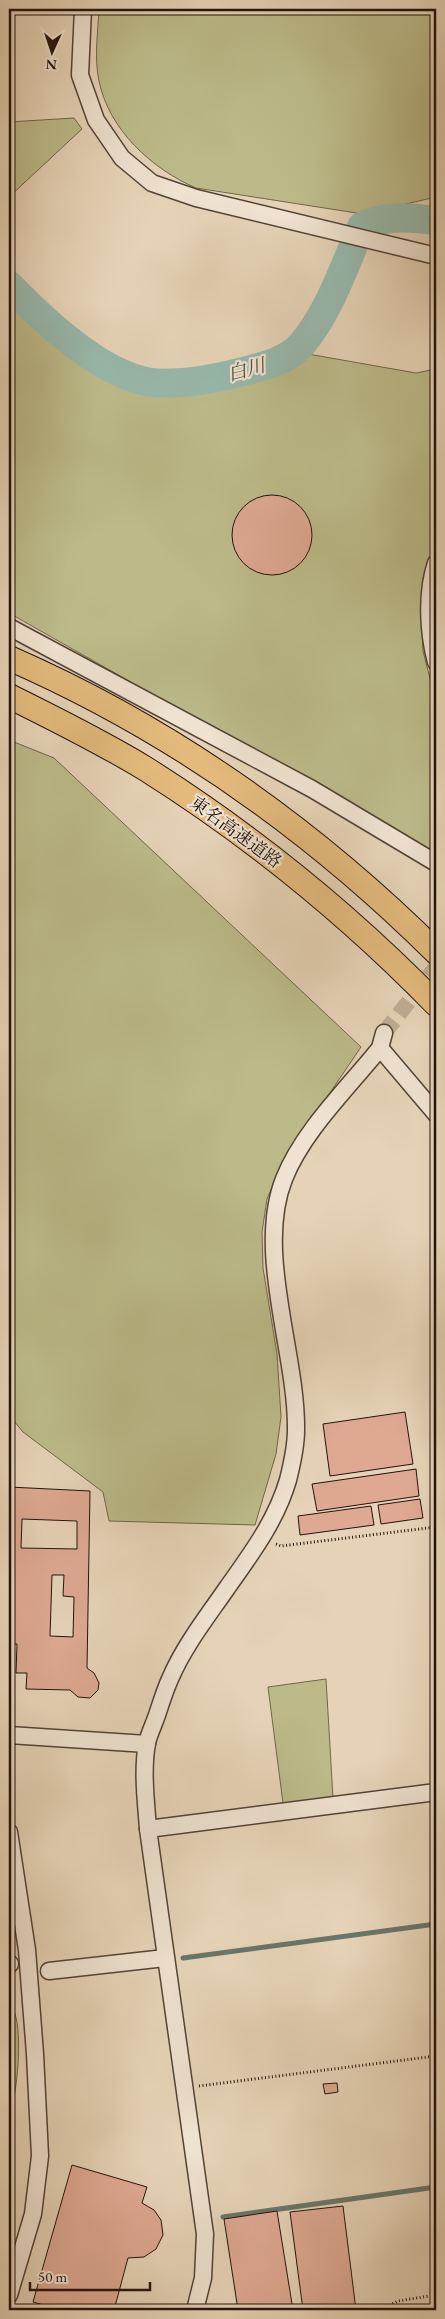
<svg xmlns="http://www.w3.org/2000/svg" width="445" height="2319" font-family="'EB Garamond','Noto Serif JP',serif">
  <rect width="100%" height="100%" fill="#e6d3b7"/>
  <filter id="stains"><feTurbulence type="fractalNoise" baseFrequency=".004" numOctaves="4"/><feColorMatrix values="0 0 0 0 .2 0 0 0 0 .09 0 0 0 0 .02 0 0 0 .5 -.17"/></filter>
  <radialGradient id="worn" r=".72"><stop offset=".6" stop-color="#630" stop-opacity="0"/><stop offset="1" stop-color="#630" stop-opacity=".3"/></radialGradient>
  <g fill="#bcba89" stroke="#6f664a">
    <path d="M 99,9 L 436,9 L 436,197 L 363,214 L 196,188 C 152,169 109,130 99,81 C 94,58 98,32 99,9 Z"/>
    <polygon points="74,118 82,129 9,197 9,122"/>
    <path d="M 9,296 L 20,307 C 60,338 104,381 157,386 C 181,389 209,382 232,376 C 243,373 255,371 265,367 C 281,362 291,353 308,354 L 416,373 L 436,369 L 436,543 L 423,578 L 422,619 L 423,651 L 436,702 L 436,855 L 9,613 Z"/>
    <polygon points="9,740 54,758 361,1047 281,1165 267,1199 262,1232 263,1268 277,1354 281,1417 276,1454 255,1525 109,1521 103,1492 23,1432 9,1415"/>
    <polygon points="326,1679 333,1798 283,1803 268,1687"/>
    <path d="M 9,2004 C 11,2007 14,2010 15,2014 C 22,2034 18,2095 9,2113 Z"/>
  </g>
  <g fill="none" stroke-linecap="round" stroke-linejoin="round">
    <g stroke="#68766b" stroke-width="5">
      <polyline points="183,1958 436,1924"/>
      <polyline points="223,2217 436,2187"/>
    </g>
    <path stroke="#97b8ab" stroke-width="29" d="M 9,285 C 44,321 106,380 158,383 C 185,384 214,379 241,372 C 261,367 288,361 302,344 C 330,311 344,266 362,226 C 385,215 412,217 436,221"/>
  </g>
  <g fill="#dea892" stroke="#22130c" fill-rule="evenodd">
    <circle cx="272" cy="535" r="40"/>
    <polygon points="405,1412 413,1464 330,1476 323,1424"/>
    <polygon points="416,1469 419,1496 317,1511 312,1484"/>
    <path d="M 9,1487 L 90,1491 L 87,1668 L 94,1673 L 99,1683 L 98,1690 L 90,1698 L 78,1697 L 70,1690 L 26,1689 L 27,1673 L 16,1673 L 17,1644 L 9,1644 ZM 22,1519 L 77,1521 L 77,1549 L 21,1548 ZM 52,1575 L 64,1575 L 63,1596 L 74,1597 L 73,1637 L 50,1636 Z"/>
    <polygon points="420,1499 423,1518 381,1524 378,1505"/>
    <polygon points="371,1506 374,1525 300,1535 298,1516"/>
    <polygon points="337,2083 338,2092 325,2094 323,2084"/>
    <polygon points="72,2165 147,2187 142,2203 154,2210 161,2220 163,2235 156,2249 144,2257 128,2258 114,2310 61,2310 33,2302"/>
    <polygon points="343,2206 356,2310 303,2310 290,2212"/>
    <polygon points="277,2211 293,2310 238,2310 224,2219"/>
  </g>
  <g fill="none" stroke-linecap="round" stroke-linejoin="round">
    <polyline stroke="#bfad95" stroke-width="16" stroke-dasharray="16 8" stroke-linecap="butt" points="384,1033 436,967"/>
    <defs>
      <g id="minor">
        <polyline points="83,9 80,75 96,120 122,158 152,183 196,198 436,256"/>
        <path d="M 436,563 C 426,592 428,633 436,662"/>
        <polyline points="9,627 312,789 436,863"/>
        <polyline points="380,1048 436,1114"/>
        <polyline points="9,1735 147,1744"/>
        <polyline points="148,1829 436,1792"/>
        <polyline points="9,1832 27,1950 35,2054 40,2156 33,2214 9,2295"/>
        <polyline points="9,1963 10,1964"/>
        <polyline points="49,1971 165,1958"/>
        <path d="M 195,2310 L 203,2278 L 205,2234 L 148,1829 C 146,1801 142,1771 147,1743 C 149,1734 154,1724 157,1715 C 161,1703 165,1690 170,1679 C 184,1646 207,1617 227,1588 C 251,1554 276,1521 288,1480 C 292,1464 296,1447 296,1430 C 297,1353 255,1252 284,1179 C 303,1131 348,1088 380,1048 L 384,1033"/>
      </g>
      <g id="highway">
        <path d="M 9,658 C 169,728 312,829 436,952"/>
        <path d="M 9,696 C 55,719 102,742 146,769 C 252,836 349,915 436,1004"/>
      </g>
    </defs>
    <use href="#minor" stroke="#534337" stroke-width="19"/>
    <use href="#highway" stroke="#22130c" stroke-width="26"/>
    <g stroke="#22130c" stroke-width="3" stroke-dasharray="1 2.5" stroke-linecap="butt">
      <polyline points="276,1544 281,1546 436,1527"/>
      <polyline points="199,2086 436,2056"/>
      <polyline points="380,2310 398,2301 436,2295"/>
    </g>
    <use href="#minor" stroke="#efe2d0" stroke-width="16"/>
    <use href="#highway" stroke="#e3ba7c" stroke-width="24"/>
  </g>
  <g text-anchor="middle" stroke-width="4.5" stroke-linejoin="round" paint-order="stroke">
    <g font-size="18" fill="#22130c" stroke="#efe2d0">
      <text transform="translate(236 832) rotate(36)" y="6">東名高速道路</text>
    </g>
    <g font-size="19" font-style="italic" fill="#4b4d44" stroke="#efe2d0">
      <text transform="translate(246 369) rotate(-15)" y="7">白川</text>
    </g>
  </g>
  <rect width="445" height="2319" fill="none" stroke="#e6d3b7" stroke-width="30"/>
  <rect x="10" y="10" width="425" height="2299" fill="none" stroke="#22130c" stroke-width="2.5"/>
  <rect x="15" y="15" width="415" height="2289" fill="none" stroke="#22130c"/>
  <g transform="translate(52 52) rotate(183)" stroke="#efe2d0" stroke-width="4" paint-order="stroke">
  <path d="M0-4L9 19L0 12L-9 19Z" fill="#22130c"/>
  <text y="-8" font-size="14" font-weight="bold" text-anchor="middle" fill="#22130c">N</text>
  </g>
  <path d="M30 2282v8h120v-8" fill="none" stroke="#22130c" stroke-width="2.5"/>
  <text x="38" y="2282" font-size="15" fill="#22130c" stroke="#efe2d0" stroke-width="4" paint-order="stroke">50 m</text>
  <rect width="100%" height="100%" filter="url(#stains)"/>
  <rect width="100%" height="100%" fill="url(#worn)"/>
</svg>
